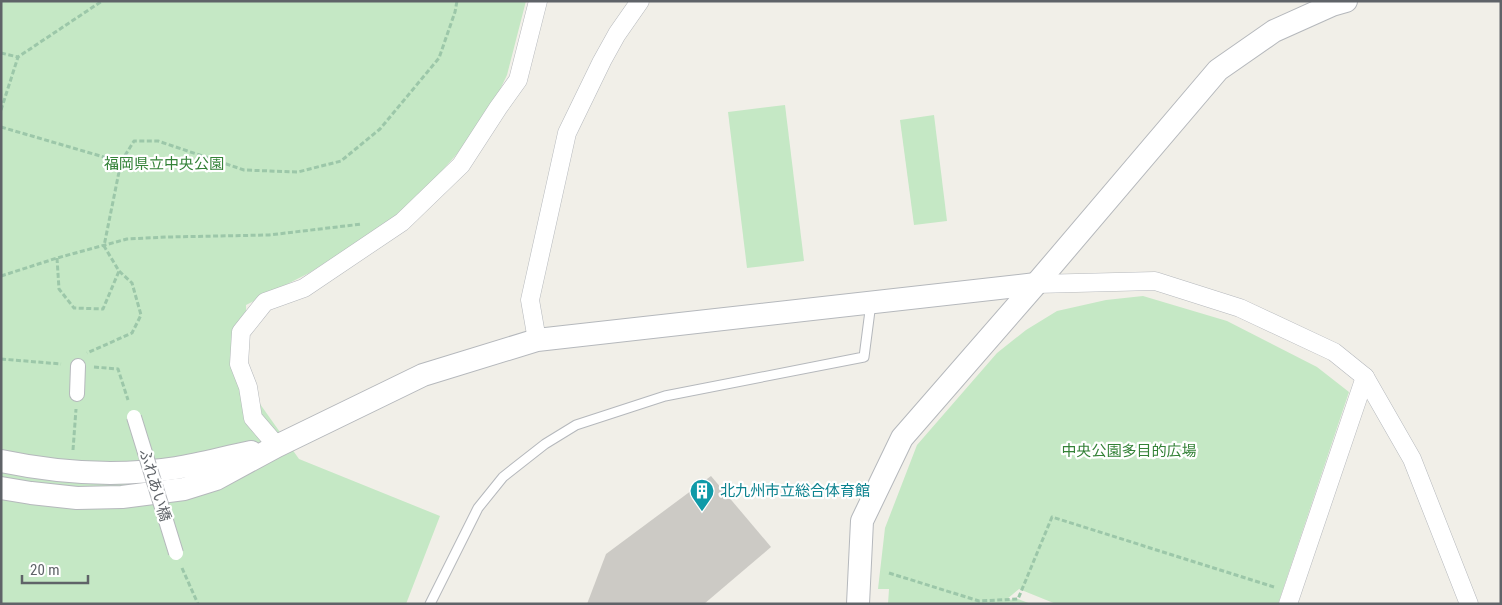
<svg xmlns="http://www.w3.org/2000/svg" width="1502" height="605" viewBox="0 0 1502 605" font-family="'Roboto Condensed','Noto Sans JP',sans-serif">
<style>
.green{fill:#c5e8c5}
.building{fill:#cccac5}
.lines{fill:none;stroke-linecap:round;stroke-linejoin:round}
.service-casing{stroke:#b5b8bc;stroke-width:11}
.pedestrian-casing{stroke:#b5b8bc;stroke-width:16}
.minor-casing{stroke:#b5b8bc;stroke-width:19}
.tertiary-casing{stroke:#b5b8bc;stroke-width:24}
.path{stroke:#9cc7a9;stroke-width:3;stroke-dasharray:5 2.5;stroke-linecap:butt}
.service{stroke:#fff;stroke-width:9}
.pedestrian{stroke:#fff;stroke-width:14}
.minor{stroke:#fff;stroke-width:18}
.tertiary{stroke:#fff;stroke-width:22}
.pedestrian-bridge-casing{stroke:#b5b8bc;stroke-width:16;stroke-linecap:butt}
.pedestrian-bridge{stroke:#fff;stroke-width:14}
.labels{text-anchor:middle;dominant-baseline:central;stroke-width:4.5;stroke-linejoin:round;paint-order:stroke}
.park-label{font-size:15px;fill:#348238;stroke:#fff}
.street-label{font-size:15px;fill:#5f6368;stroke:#fff}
.culture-label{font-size:15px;fill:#0d838f;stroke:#fff;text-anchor:start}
</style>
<rect width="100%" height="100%" fill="#f1efe8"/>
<!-- green -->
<g class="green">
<polygon points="1,1 526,1 507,75 484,123 406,212 309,273 246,305 248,387 299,459 440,516 406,604 1,604"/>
<polygon points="785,105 804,261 747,268 728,112"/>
<polygon points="934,115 947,221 914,225 900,120"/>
<polygon points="1143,296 1227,321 1317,367 1349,392 1278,604 1056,604 1019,589 1006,600 1018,599 1031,604 888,604 889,589 878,589 885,528 917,445 997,353 1026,330 1057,311 1106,300"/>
</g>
<!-- building -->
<polygon class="building" points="711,476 771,547 704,604 587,604 606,554"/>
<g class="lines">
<defs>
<polyline id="service" points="430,604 478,508 503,477 545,444 576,425 665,396 864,357 871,303"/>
<polyline id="pedestrian" points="77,394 78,366"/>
<g id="minor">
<polyline points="1036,284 1155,281 1240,308 1334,352 1365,377 1412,459 1469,604"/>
<polyline points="537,340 530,300 567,133 602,61 617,34 640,1"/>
<polyline points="277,446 253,418 248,387 239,364 241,332 265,302 304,288 402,222 461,165 498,108 518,80 538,1"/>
<polyline points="1288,604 1365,377"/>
</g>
<g id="tertiary">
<path d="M1,461C58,473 118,477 176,468C201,464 226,457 251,452"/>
<polyline points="1,488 31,493 77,498 122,497 184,489 216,479 277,446 423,375 537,340 1036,284"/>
<polyline points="858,604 862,521 902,438 1036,284 1218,70 1274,31 1332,5 1346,1"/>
</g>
</defs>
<!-- service casing -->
<use href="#service" class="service-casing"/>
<!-- pedestrian casing -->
<use href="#pedestrian" class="pedestrian-casing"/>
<!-- minor casing -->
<use href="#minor" class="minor-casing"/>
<!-- tertiary casing -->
<use href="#tertiary" class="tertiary-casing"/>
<!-- path -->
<g class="path">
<polyline points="1,53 18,57"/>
<polyline points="1,110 18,57 102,1"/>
<polyline points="1,127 121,162 104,246 119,271 132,283 141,315 132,333 87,353"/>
<polyline points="121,162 134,141 158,141 244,170 298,172 341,161 380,129 439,58 455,12 457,1"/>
<polyline points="57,258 59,289 74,308 103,309 119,271"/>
<polyline points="1,276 57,258 127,239 168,237 269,235 362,224"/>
<polyline points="1,359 61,364"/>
<polyline points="94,367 118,369 128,400"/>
<polyline points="73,450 76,409"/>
<polyline points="182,568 198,604"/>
<polyline points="889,573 979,601 1018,599 1052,517 1274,587"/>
</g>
<!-- service -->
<use href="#service" class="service"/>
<!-- pedestrian -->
<use href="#pedestrian" class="pedestrian"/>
<!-- minor -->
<use href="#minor" class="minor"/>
<!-- tertiary -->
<use href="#tertiary" class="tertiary"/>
<defs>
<polyline id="pedestrian-bridge" points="134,417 176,553"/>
</defs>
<!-- pedestrian-bridge casing -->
<use href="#pedestrian-bridge" class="pedestrian-bridge-casing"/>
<!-- pedestrian-bridge -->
<use href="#pedestrian-bridge" class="pedestrian-bridge"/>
</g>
<!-- icons -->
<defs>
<symbol id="building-pin" viewBox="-11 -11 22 30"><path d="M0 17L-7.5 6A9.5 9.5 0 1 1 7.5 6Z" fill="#0f9aa8" stroke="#fff"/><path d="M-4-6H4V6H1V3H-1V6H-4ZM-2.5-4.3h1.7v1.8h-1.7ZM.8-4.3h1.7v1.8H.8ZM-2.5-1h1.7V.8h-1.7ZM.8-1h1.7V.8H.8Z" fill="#fff"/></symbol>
</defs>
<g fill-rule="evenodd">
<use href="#building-pin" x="688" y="477" width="28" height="38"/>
</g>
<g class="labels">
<!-- park labels -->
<g class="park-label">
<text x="164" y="164">福岡県立中央公園</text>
<text x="1129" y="451">中央公園多目的広場</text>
</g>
<!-- street labels -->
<g class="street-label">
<text transform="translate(155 485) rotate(73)">ふれあい橋</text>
</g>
<!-- culture labels -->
<g class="culture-label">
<text x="720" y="491">北九州市立総合体育館</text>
</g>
</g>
<!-- border -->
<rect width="1502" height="605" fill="none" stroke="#5f6368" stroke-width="5"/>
<!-- scale -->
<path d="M22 575v8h66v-8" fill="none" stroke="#5f6368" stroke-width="2.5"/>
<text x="30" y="575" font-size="15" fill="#5f6368" stroke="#ffffff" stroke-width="4" paint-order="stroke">20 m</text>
</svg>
